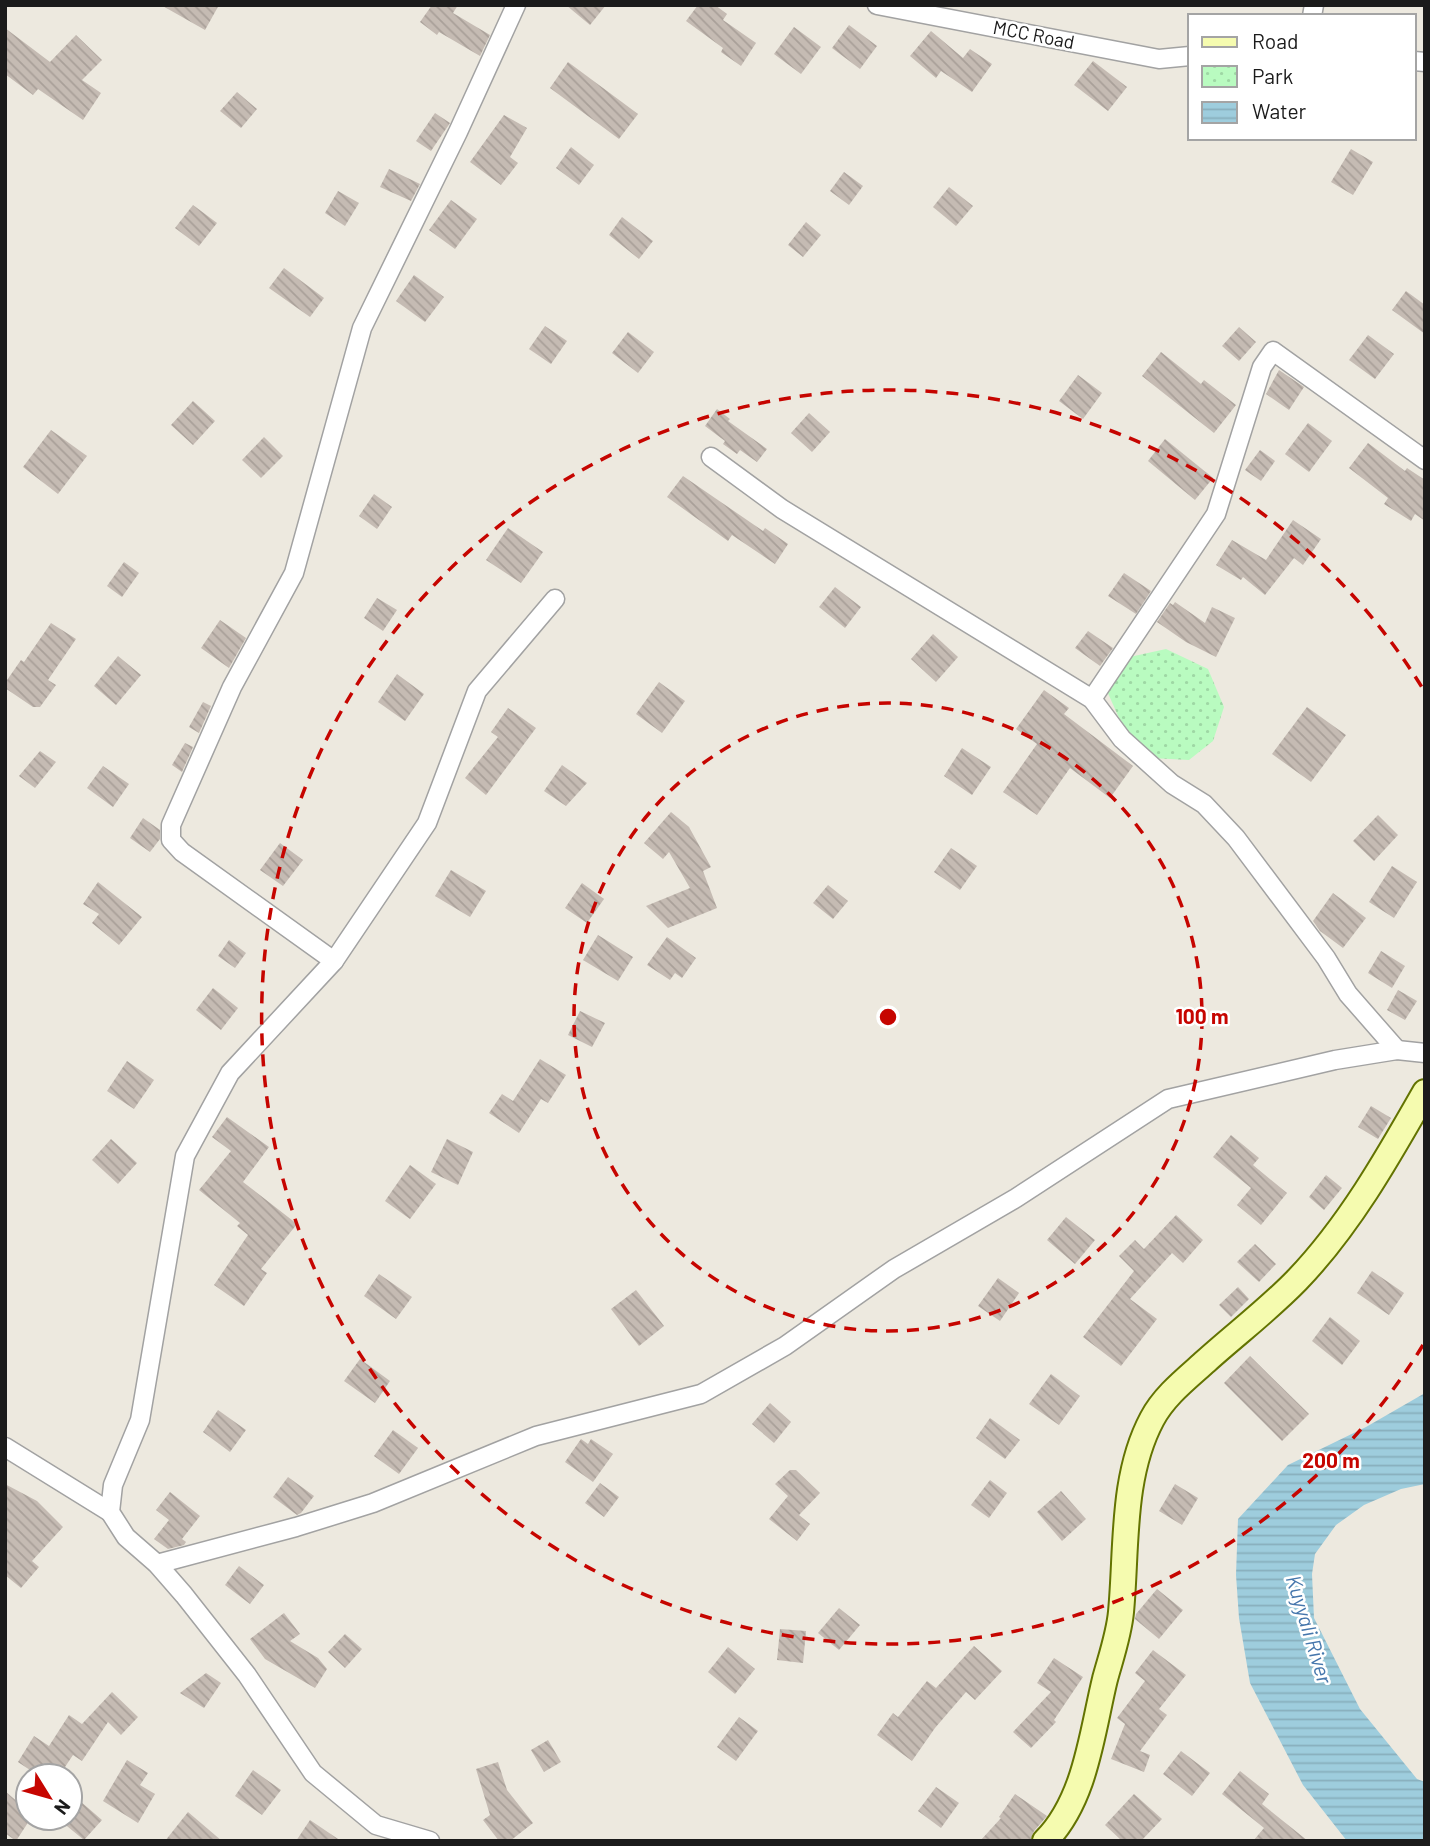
<svg xmlns="http://www.w3.org/2000/svg" width="1430" height="1846" viewBox="0 0 1430 1846" font-family="Barlow,sans-serif">
<style>
.park{fill:url(#park-dots)}
.water{fill:url(#water-rules)}
.building{fill:url(#building-back-hatch)}
.lines{fill:none;stroke-linecap:round;stroke-linejoin:round}
.street-casing{stroke:#a2a2a2;stroke-width:21}
.secondary-casing{stroke:#637301;stroke-width:28}
.street{stroke:#fff;stroke-width:18}
.secondary{stroke:#f5fbaf;stroke-width:24}
.ring{fill:none;stroke:#c60500;stroke-width:3.5;stroke-dasharray:12 9}
.labels{text-anchor:middle;dominant-baseline:central;stroke-width:5;stroke-linejoin:round;paint-order:stroke}
.street-label{font-size:19px;fill:#1b1b1b;stroke:#fff}
.water-label{font-size:21px;font-style:italic;fill:#4576ac;stroke:#fff}
.centre{fill:#c60500;stroke:#fff;stroke-width:3.5}
.ring-label{font-size:21px;text-anchor:middle;font-weight:bold;fill:#c60500;stroke:#fff;stroke-width:5;stroke-linejoin:round;paint-order:stroke}
</style>
<defs>
<pattern id="park-dots" width="8" height="8" patternUnits="userSpaceOnUse" patternTransform="scale(1.75)"><rect width="8" height="8" fill="#b9fbc0"/><path d="M2 2h.1M6 6h.1" fill="none" stroke="#9ed7a4" stroke-width="1.8" stroke-linecap="round"/></pattern>
<pattern id="water-rules" width="6" height="5" patternUnits="userSpaceOnUse" patternTransform="scale(1.75)"><rect width="6" height="5" fill="#9ecddd"/><path d="M0 2.5h6" fill="none" stroke="#88afbd"/></pattern>
<pattern id="building-back-hatch" width="6" height="6" patternUnits="userSpaceOnUse" patternTransform="scale(1.75)"><rect width="6" height="6" fill="#c5bbb3"/><path d="M-1 5l2 2M0 0l6 6M5-1l2 2" fill="none" stroke="#a9a099"/></pattern>
</defs>
<rect width="100%" height="100%" fill="#ede9df"/>
<!-- park -->
<polygon class="park" points="1166,649 1208,669 1224,707 1213,741 1189,760 1151,758 1123,727 1107,691 1125,658"/>
<!-- water -->
<polygon class="water" points="1425,1393 1425,1484 1401,1489 1364,1505 1336,1525 1315,1554 1312,1574 1314,1618 1360,1709 1417,1779 1425,1782 1425,1841 1347,1841 1303,1785 1250,1683 1239,1618 1236,1575 1238,1519 1288,1465 1366,1427"/>
<!-- building -->
<g class="building">
<polygon points="161,5 219,5 205,30"/>
<polygon points="432,5 458,5 453,13 490,35 480,56 439,32 437,35 420,22"/>
<polygon points="566,5 606,5 590,25"/>
<polygon points="698,5 715,5 727,14 723,20 756,43 741,66 721,52 723,48 686,21"/>
<polygon points="849,25 877,46 860,69 832,48"/>
<polygon points="794,27 821,47 801,74 774,54"/>
<polygon points="5,28 50,62 76,35 102,60 82,80 101,93 83,120 38,89 33,95 5,74"/>
<polygon points="931,31 963,58 970,49 992,64 972,92 941,71 936,78 910,56"/>
<polygon points="1093,61 1127,87 1108,111 1074,85"/>
<polygon points="568,62 638,114 619,139 550,88"/>
<polygon points="237,92 257,109 241,128 220,111"/>
<polygon points="435,113 450,123 431,151 416,141"/>
<polygon points="504,115 527,128 510,157 518,163 501,185 470,162"/>
<polygon points="571,147 594,165 579,185 556,168"/>
<polygon points="1351,149 1373,162 1353,195 1331,182"/>
<polygon points="389,169 420,184 411,201 380,187"/>
<polygon points="844,172 863,186 849,205 830,191"/>
<polygon points="949,187 973,206 956,226 933,207"/>
<polygon points="338,191 359,203 345,226 325,213"/>
<polygon points="451,200 477,219 455,249 429,230"/>
<polygon points="193,205 217,223 199,246 175,228"/>
<polygon points="622,217 653,241 639,259 609,235"/>
<polygon points="806,222 821,235 803,257 788,245"/>
<polygon points="284,268 324,298 310,317 269,288"/>
<polygon points="414,275 444,297 425,322 396,301"/>
<polygon points="1406,291 1425,305 1425,334 1392,310"/>
<polygon points="545,326 567,341 551,364 529,349"/>
<polygon points="1239,327 1256,342 1239,361 1222,346"/>
<polygon points="628,332 654,352 638,373 612,353"/>
<polygon points="1368,335 1394,354 1375,379 1349,360"/>
<polygon points="1161,352 1201,384 1204,380 1236,405 1214,433 1142,376"/>
<polygon points="1279,370 1304,387 1289,410 1266,394"/>
<polygon points="1078,375 1102,393 1083,419 1059,401"/>
<polygon points="193,401 215,421 193,445 171,425"/>
<polygon points="717,409 730,419 728,421 767,449 757,462 740,450 737,454 723,444 725,441 705,426"/>
<polygon points="809,413 830,432 812,452 791,433"/>
<polygon points="1308,423 1332,441 1309,472 1285,454"/>
<polygon points="51,430 87,456 58,494 23,467"/>
<polygon points="264,437 283,456 261,478 242,460"/>
<polygon points="1165,439 1213,478 1195,500 1148,461"/>
<polygon points="1368,443 1405,471 1407,468 1425,480 1425,521 1415,514 1411,521 1384,504 1388,498 1349,468"/>
<polygon points="1260,450 1275,461 1261,481 1245,470"/>
<polygon points="683,476 763,531 765,528 788,544 775,564 732,535 728,541 667,497"/>
<polygon points="374,494 392,507 377,529 359,516"/>
<polygon points="1293,520 1321,539 1303,565 1294,558 1265,595 1243,577 1241,580 1216,565 1232,540 1266,560"/>
<polygon points="508,528 543,552 521,583 486,560"/>
<polygon points="124,562 139,573 122,597 107,586"/>
<polygon points="1124,573 1151,591 1136,614 1108,596"/>
<polygon points="835,587 861,607 845,628 819,607"/>
<polygon points="377,598 397,610 383,631 364,618"/>
<polygon points="1175,602 1205,623 1212,607 1235,618 1216,657 1186,642 1157,622 1170,603 1173,605"/>
<polygon points="220,620 246,638 229,668 201,648"/>
<polygon points="51,623 76,639 48,680 56,685 40,707 33,707 5,688 5,683 21,660 24,662"/>
<polygon points="1088,631 1113,648 1100,666 1075,648"/>
<polygon points="933,634 958,657 936,682 911,659"/>
<polygon points="118,656 141,675 116,705 94,686"/>
<polygon points="397,674 424,694 405,721 378,702"/>
<polygon points="659,682 685,701 662,733 636,714"/>
<polygon points="1044,690 1069,708 1064,714 1133,766 1110,798 1070,768 1037,815 1003,792 1037,744 1016,729"/>
<polygon points="203,702 211,706 199,733 189,727"/>
<polygon points="1307,707 1346,735 1311,782 1272,754"/>
<polygon points="508,708 536,728 486,795 465,778 498,737 491,732"/>
<polygon points="185,743 193,747 182,772 172,765"/>
<polygon points="962,748 991,767 972,795 944,776"/>
<polygon points="40,751 56,762 35,788 19,776"/>
<polygon points="562,765 587,783 566,806 544,791"/>
<polygon points="103,766 129,784 113,807 87,788"/>
<polygon points="671,812 689,827 711,867 703,871 717,908 668,928 646,906 690,888 669,852 663,859 644,843"/>
<polygon points="1378,815 1398,835 1374,861 1353,841"/>
<polygon points="143,818 160,830 160,839 150,852 130,838"/>
<polygon points="280,843 303,860 283,886 260,870"/>
<polygon points="951,848 977,866 960,890 934,872"/>
<polygon points="1392,866 1417,882 1394,918 1369,902"/>
<polygon points="451,870 486,891 470,917 435,896"/>
<polygon points="98,882 142,917 119,945 92,923 99,914 83,904"/>
<polygon points="582,883 604,899 587,923 565,908"/>
<polygon points="828,885 848,901 833,919 813,903"/>
<polygon points="1333,893 1366,918 1343,948 1320,931 1313,921"/>
<polygon points="598,935 633,957 618,981 583,960"/>
<polygon points="667,937 696,958 682,978 675,973 670,980 647,965"/>
<polygon points="229,940 246,953 235,968 218,956"/>
<polygon points="1381,951 1405,966 1392,988 1368,973"/>
<polygon points="213,988 238,1008 221,1030 196,1010"/>
<polygon points="1398,990 1417,1001 1405,1020 1387,1010"/>
<polygon points="580,1011 605,1023 592,1047 568,1035"/>
<polygon points="540,1059 566,1075 548,1103 541,1099 519,1133 489,1113 502,1094 513,1101"/>
<polygon points="127,1061 154,1080 134,1109 107,1091"/>
<polygon points="1371,1106 1391,1118 1378,1139 1358,1127"/>
<polygon points="227,1117 269,1147 243,1182 297,1224 261,1269 267,1273 244,1306 214,1285 248,1235 237,1226 240,1223 199,1190 231,1151 212,1137"/>
<polygon points="1231,1135 1259,1158 1253,1165 1287,1193 1261,1225 1237,1205 1251,1188 1213,1157"/>
<polygon points="111,1139 137,1163 118,1184 92,1160"/>
<polygon points="447,1139 473,1152 458,1185 431,1172"/>
<polygon points="410,1165 436,1184 410,1219 385,1201"/>
<polygon points="1326,1175 1342,1188 1324,1210 1309,1197"/>
<polygon points="1176,1215 1203,1240 1183,1263 1172,1253 1130,1299 1157,1319 1121,1366 1083,1337 1134,1271 1119,1256 1135,1240 1144,1249"/>
<polygon points="1066,1217 1095,1240 1075,1264 1047,1240"/>
<polygon points="1255,1244 1276,1264 1259,1282 1237,1262"/>
<polygon points="1372,1271 1404,1293 1389,1315 1357,1293"/>
<polygon points="379,1274 412,1297 396,1319 364,1296"/>
<polygon points="998,1278 1019,1293 1000,1321 978,1306"/>
<polygon points="1238,1287 1249,1299 1231,1317 1219,1305"/>
<polygon points="636,1290 664,1326 639,1346 611,1309"/>
<polygon points="1330,1317 1360,1341 1342,1365 1312,1341"/>
<polygon points="1250,1356 1309,1414 1282,1441 1224,1383"/>
<polygon points="360,1359 390,1381 375,1403 344,1381"/>
<polygon points="1051,1374 1080,1396 1059,1425 1029,1404"/>
<polygon points="770,1403 791,1422 774,1443 752,1424"/>
<polygon points="218,1410 246,1430 230,1452 203,1432"/>
<polygon points="990,1418 1020,1440 1005,1459 976,1438"/>
<polygon points="393,1430 418,1448 399,1474 374,1456"/>
<polygon points="581,1439 588,1444 591,1439 613,1454 593,1482 565,1462"/>
<polygon points="790,1470 796,1470 820,1493 799,1515 810,1524 797,1541 769,1519 788,1496 775,1484"/>
<polygon points="288,1477 314,1496 301,1513 297,1515 273,1497"/>
<polygon points="990,1480 1007,1493 989,1518 971,1505"/>
<polygon points="600,1483 619,1497 604,1517 585,1503"/>
<polygon points="5,1484 37,1501 63,1527 32,1561 39,1567 21,1588 5,1575"/>
<polygon points="1175,1484 1198,1498 1182,1525 1159,1511"/>
<polygon points="1061,1491 1086,1519 1062,1541 1037,1512"/>
<polygon points="170,1492 200,1516 182,1539 186,1542 184,1545 168,1549 154,1539 169,1520 156,1510"/>
<polygon points="239,1566 264,1585 250,1604 225,1585"/>
<polygon points="1157,1589 1183,1610 1159,1639 1135,1619 1136,1614"/>
<polygon points="839,1608 860,1625 839,1650 818,1633"/>
<polygon points="284,1613 300,1634 290,1641 318,1658 327,1669 315,1688 265,1659 250,1639"/>
<polygon points="780,1629 806,1631 803,1663 777,1660"/>
<polygon points="345,1634 362,1649 345,1668 328,1652"/>
<polygon points="974,1646 1002,1671 975,1700 966,1692 935,1728 912,1761 877,1735 893,1713 898,1717 927,1681 936,1688"/>
<polygon points="728,1647 755,1669 735,1694 708,1672"/>
<polygon points="1153,1650 1186,1675 1159,1709 1167,1715 1140,1751 1150,1755 1144,1772 1111,1759 1125,1724 1117,1718 1145,1681 1135,1673"/>
<polygon points="1054,1658 1083,1677 1054,1720 1056,1722 1031,1748 1013,1732 1051,1692 1037,1683"/>
<polygon points="206,1673 221,1683 204,1708 180,1693"/>
<polygon points="112,1692 138,1717 121,1735 108,1722 82,1761 73,1755 59,1776 39,1776 18,1762 34,1736 49,1746 69,1715 82,1724"/>
<polygon points="739,1717 758,1731 736,1761 717,1747"/>
<polygon points="548,1740 561,1762 544,1772 531,1750"/>
<polygon points="1181,1751 1210,1773 1192,1796 1163,1774"/>
<polygon points="127,1760 148,1773 140,1785 155,1794 138,1823 103,1801"/>
<polygon points="498,1762 507,1790 533,1823 510,1841 499,1841 483,1820 490,1815 476,1769"/>
<polygon points="253,1770 281,1790 262,1815 235,1796"/>
<polygon points="1240,1771 1269,1794 1262,1804 1308,1841 1253,1841 1264,1828 1222,1794"/>
<polygon points="936,1787 959,1803 941,1828 918,1811"/>
<polygon points="5,1791 28,1811 28,1818 31,1818 16,1841 5,1833"/>
<polygon points="1015,1794 1047,1816 1034,1831 1030,1841 980,1841 1001,1818 999,1817"/>
<polygon points="1134,1794 1162,1819 1141,1841 1122,1841 1105,1825"/>
<polygon points="80,1801 102,1820 84,1840 62,1822 65,1818 70,1818 70,1812"/>
<polygon points="188,1812 222,1841 165,1841"/>
<polygon points="310,1820 341,1841 296,1841"/>
</g>
<g class="lines">
<defs>
<g id="street">
<polyline points="877,5 1159,59 1190,56"/>
<polyline points="1312,16 1314,5"/>
<polyline points="1414,61 1425,62"/>
<polyline points="711,457 782,509 1092,699 1122,739 1172,784 1204,804 1236,838 1326,958 1348,994 1397,1050"/>
<polyline points="1092,699 1216,514 1262,367 1273,351 1425,460"/>
<polyline points="334,961 182,852 171,840 171,825 232,687 294,573 362,328 458,132 516,5"/>
<polyline points="5,1447 110,1512"/>
<polyline points="157,1564 296,1527 373,1503 536,1436 701,1394 785,1346 894,1269 1016,1198 1168,1099 1335,1060 1397,1050 1425,1053"/>
<polyline points="430,1841 376,1825 313,1773 247,1675 184,1595 157,1564 126,1537 110,1512 113,1485 140,1420 185,1156 230,1073 334,961 427,823 477,691 555,599"/>
</g>
<path id="secondary" d="M1045,1841C1086,1800 1092,1732 1105,1679C1111,1657 1119,1634 1121,1612C1127,1549 1121,1477 1152,1419C1164,1396 1186,1379 1206,1361C1236,1334 1269,1309 1297,1280C1349,1226 1388,1157 1425,1092"/>
</defs>
<!-- street casing -->
<use href="#street" class="street-casing"/>
<!-- secondary casing -->
<use href="#secondary" class="secondary-casing"/>
<!-- street -->
<use href="#street" class="street"/>
<!-- secondary -->
<use href="#secondary" class="secondary"/>
</g>
<!-- distance rings -->
<g class="ring">
<circle cx="888" cy="1017" r="314"/>
<path d="M1423 1345A627 627 0 1 1 1423 689"/>
</g>
<g class="labels">
<!-- street labels -->
<g class="street-label">
<text transform="translate(1034 34) rotate(11)">MCC Road</text>
</g>
<!-- water labels -->
<g class="water-label">
<text transform="translate(1310 1629) rotate(73)">Kuyyali River</text>
</g>
</g>
<circle cx="888" cy="1017" r="10" class="centre"/>
<g class="ring-label">
<text x="1202" y="1024">100 m</text>
<text x="1331" y="1468">200 m</text>
</g>
<!-- border -->
<rect width="1430" height="1846" fill="none" stroke="#1b1b1b" stroke-width="14"/>
<!-- legend -->
<rect x="1188" y="14" width="228" height="126" fill="#ffffff" stroke="#a4a4a4" stroke-width="2"/>
<rect x="1202" y="37" width="35" height="10" fill="#f5fbaf" stroke="#a4a4a4" stroke-width="2"/>
<text x="1252" y="49" font-size="21" fill="#1b1b1b">Road</text>
<rect x="1202" y="66" width="35" height="21" fill="url(#park-dots)" stroke="#a4a4a4" stroke-width="2"/>
<text x="1252" y="84" font-size="21" fill="#1b1b1b">Park</text>
<rect x="1202" y="102" width="35" height="21" fill="url(#water-rules)" stroke="#a4a4a4" stroke-width="2"/>
<text x="1252" y="119" font-size="21" fill="#1b1b1b">Water</text>
<!-- north arrow -->
<g transform="translate(49 1797) rotate(127)"><circle r="33" fill="#ffffff" stroke="#a4a4a4" stroke-width="2"/>
<path d="M0-5L12 26L0 18L-12 26Z" fill="#c60500"/>
<text y="-10" font-size="19" font-weight="bold" text-anchor="middle" fill="#1b1b1b">N</text>
</g>
</svg>
